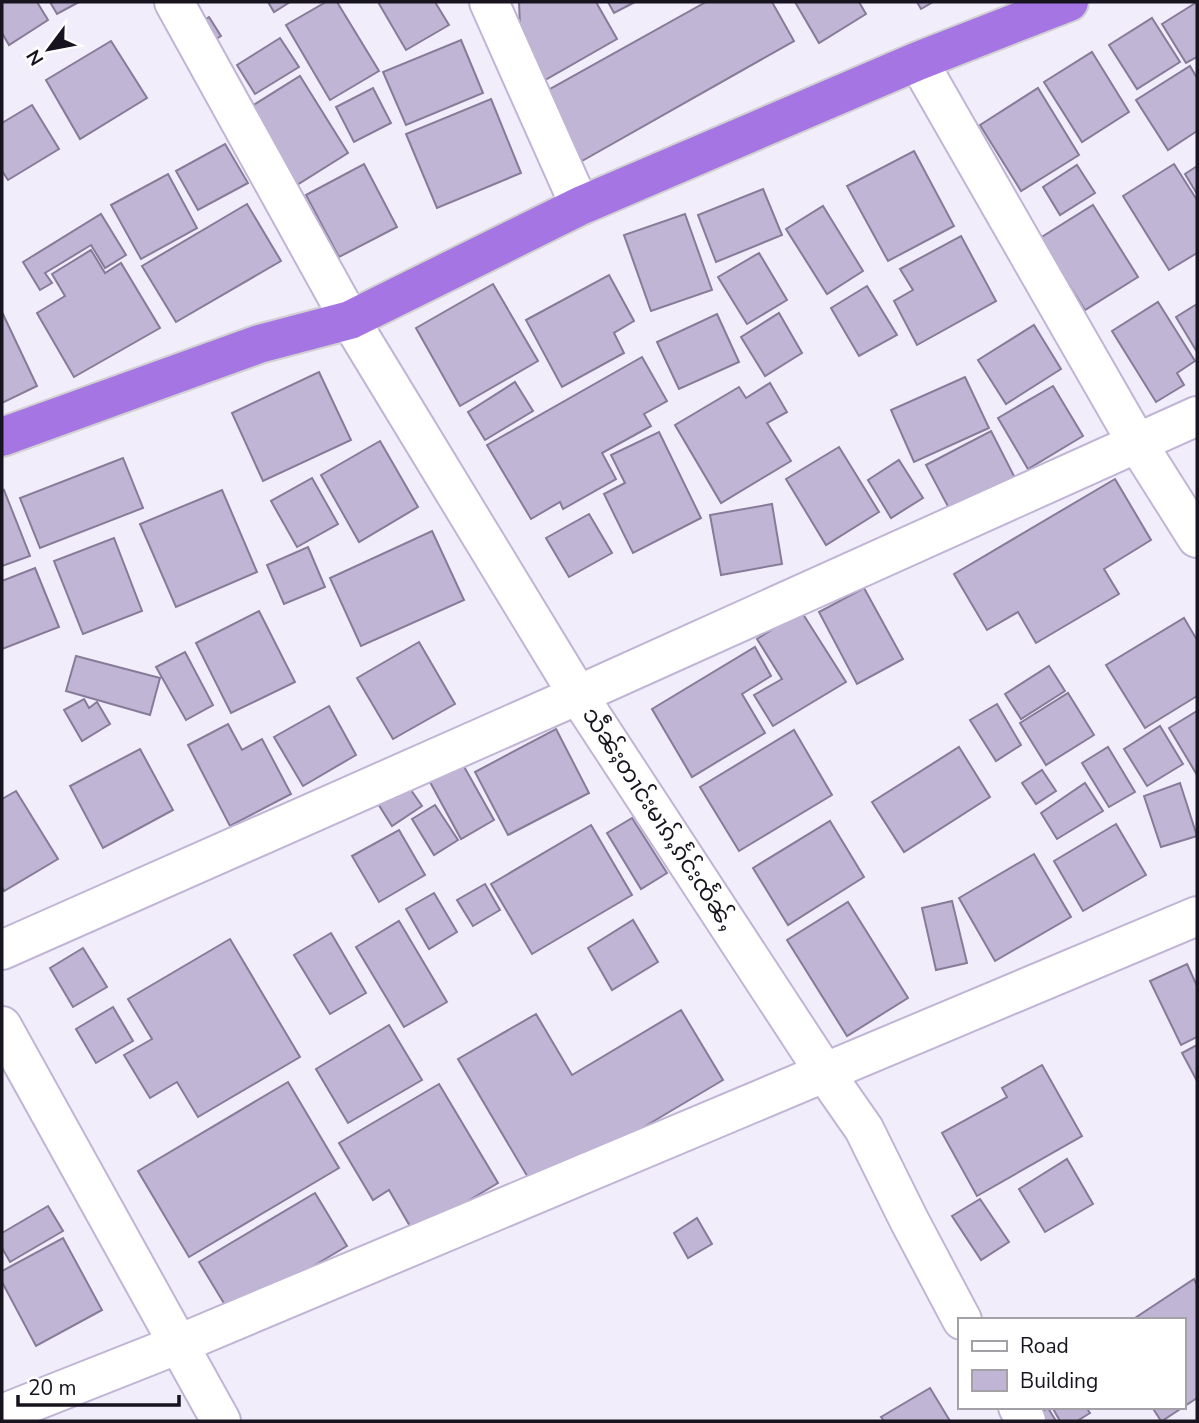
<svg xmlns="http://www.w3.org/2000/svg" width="1199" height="1423" viewBox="0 0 1199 1423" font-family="'Nunito Sans','Noto Sans Myanmar',sans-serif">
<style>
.building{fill:#c0b5d4;stroke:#867b98;stroke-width:2}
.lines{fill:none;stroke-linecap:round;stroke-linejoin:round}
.minor-casing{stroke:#c0b5d4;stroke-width:42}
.highway-casing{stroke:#d1d0d2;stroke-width:42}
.minor{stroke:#fff;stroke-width:38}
.highway{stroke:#a576e3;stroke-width:38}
.labels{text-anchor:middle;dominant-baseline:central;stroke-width:5;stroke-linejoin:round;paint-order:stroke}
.street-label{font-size:23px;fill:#18141f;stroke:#fff}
</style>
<rect width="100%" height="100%" fill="#f2edfb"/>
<!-- building -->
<g class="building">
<polygon points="2,2 37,2 48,20 9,45 2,33"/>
<polygon points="50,2 79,2 57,14"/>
<polygon points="268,2 290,2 274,12"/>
<polygon points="326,2 337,2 379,71 330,100 286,25"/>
<polygon points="378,2 435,2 449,25 406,50"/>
<polygon points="519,2 596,2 617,39 538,84 521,50"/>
<polygon points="608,2 635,2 614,13"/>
<polygon points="706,2 772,2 794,41 582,161 543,93"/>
<polygon points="795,2 859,2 866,14 819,43"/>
<polygon points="917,2 933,2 921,9"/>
<polygon points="1197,2 1197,57 1186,63 1162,24"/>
<polygon points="209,17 221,36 203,47 191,28"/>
<polygon points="1152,18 1180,62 1137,89 1109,45"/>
<polygon points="280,38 299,67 255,94 237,65"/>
<polygon points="461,40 483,93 406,125 383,72"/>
<polygon points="111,41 147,98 80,139 46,80"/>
<polygon points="1092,52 1129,112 1082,142 1044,82"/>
<polygon points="1190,66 1197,78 1197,131 1168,150 1136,100"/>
<polygon points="300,76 348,153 292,188 244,111"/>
<polygon points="373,88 391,123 354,142 336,107"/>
<polygon points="1038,88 1079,155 1021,191 980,125"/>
<polygon points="491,99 521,173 437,208 406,134"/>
<polygon points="32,105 59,149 8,180 2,171 2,123"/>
<polygon points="225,144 248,183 198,210 176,171"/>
<polygon points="914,151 954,226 888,261 847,186"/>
<polygon points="364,164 397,227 339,257 306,195"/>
<polygon points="1174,164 1197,200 1197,253 1169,270 1123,196"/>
<polygon points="1077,165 1095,193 1060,215 1043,187"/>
<polygon points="1197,166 1197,194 1185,174"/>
<polygon points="168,174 197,228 141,259 111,205"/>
<polygon points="763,189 782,235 716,262 698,215"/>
<polygon points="247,204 281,261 176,322 142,266"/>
<polygon points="1093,205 1138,277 1085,310 1040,238"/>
<polygon points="823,206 863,271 827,294 786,229"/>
<polygon points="101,214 126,255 105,268 91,245 45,273 52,283 40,290 23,262"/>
<polygon points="685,214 712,290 651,311 624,235"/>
<polygon points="961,236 996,301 917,345 894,301 913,290 900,269"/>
<polygon points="91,250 105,273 121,263 160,328 74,377 37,313 65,296 52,274"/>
<polygon points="759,253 787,300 747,324 718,277"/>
<polygon points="609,275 634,321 614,333 624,353 562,387 526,320"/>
<polygon points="493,284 538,361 460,406 416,328"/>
<polygon points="867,286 897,335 859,356 831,308"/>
<polygon points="1158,302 1195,361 1177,373 1184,385 1156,402 1112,331"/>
<polygon points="1197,304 1197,352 1176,317"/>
<polygon points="2,312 37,386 2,403"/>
<polygon points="779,313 802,353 765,376 741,337"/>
<polygon points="717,314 739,362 679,389 657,342"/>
<polygon points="1034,325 1061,369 1006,404 978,360"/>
<polygon points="642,357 667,401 644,414 651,426 602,453 616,479 563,509 560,502 531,519 487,445"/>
<polygon points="319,372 351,440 263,481 232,413"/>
<polygon points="965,377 989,428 914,462 891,410"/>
<polygon points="515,382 533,411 485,440 468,412"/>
<polygon points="770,383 787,412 767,423 791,461 721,503 675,425 739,387 746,398"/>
<polygon points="1053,386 1083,436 1028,469 998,418"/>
<polygon points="991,431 1015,478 951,512 926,465"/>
<polygon points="659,432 701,518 633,553 604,494 625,483 611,455"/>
<polygon points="380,441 418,507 359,542 321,475"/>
<polygon points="839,447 879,512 826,545 786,479"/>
<polygon points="123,458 143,508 40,548 20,498"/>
<polygon points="899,460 923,498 891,518 868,480"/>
<polygon points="312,478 338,524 297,547 271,501"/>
<polygon points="1115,479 1151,540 1104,569 1119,594 1036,643 1018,612 987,630 954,574"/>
<polygon points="4,490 30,556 2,566 2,491"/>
<polygon points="222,490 257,572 176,607 140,524"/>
<polygon points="772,504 782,564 721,575 710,515"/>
<polygon points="589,514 612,553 569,577 546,538"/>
<polygon points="432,531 464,600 361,646 330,578"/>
<polygon points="114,538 142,611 83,634 54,561"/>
<polygon points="308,547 325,587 284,604 267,565"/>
<polygon points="35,568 59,627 2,649 2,581"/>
<polygon points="864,588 903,659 857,684 819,612"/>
<polygon points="259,611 295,682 231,713 196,643"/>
<polygon points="801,611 846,682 773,726 754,695 782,679 757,639"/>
<polygon points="1184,618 1197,640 1197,696 1145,728 1106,665"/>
<polygon points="419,642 455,704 393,739 357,678"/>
<polygon points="755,647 771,676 742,694 765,733 692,777 652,709"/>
<polygon points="185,652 213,705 186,720 156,667"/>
<polygon points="76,656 160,678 150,715 66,691"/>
<polygon points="1049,666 1065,691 1021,719 1005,694"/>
<polygon points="1068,693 1094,735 1046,765 1020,723"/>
<polygon points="84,699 89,708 97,702 110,724 82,741 64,710"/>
<polygon points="997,704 1021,745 996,761 970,720"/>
<polygon points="329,706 356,755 303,786 274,737"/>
<polygon points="1197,711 1197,775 1169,728"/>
<polygon points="228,724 242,750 262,739 291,794 230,826 188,745"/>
<polygon points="1160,726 1183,764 1147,786 1124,749"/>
<polygon points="556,729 589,793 508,835 475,772"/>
<polygon points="794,730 832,795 739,851 700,787"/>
<polygon points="959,747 990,797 904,852 872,802"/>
<polygon points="1108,747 1135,792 1109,807 1082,763"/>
<polygon points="140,749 173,810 103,848 70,786"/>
<polygon points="462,763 494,820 461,839 430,782"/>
<polygon points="1042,770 1056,791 1036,804 1022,783"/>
<polygon points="404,780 422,806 392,826 375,799"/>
<polygon points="1085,783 1103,811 1057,839 1041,813"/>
<polygon points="1180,783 1197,836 1161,847 1144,796"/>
<polygon points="16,791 58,859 4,891 2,887 2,799"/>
<polygon points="435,805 458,840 434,855 412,819"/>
<polygon points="632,818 667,873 641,889 607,833"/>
<polygon points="830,821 864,877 788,925 753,868"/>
<polygon points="1116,824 1146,875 1083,911 1054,861"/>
<polygon points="591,825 632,895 532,954 491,884"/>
<polygon points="399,830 425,875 379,902 352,856"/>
<polygon points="1034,854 1071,917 995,961 959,898"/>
<polygon points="485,884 500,910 473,926 457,900"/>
<polygon points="434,893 457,932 429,949 406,909"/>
<polygon points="952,901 967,963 936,970 922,908"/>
<polygon points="848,902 908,998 847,1036 787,940"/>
<polygon points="633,920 658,962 612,990 588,948"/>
<polygon points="399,921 447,1002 404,1027 356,947"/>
<polygon points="331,933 366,993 330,1014 294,955"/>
<polygon points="230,939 300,1057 198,1117 177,1082 150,1098 124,1055 152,1039 128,999"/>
<polygon points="83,948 107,987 73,1007 50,968"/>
<polygon points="1187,964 1197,986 1197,1037 1181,1045 1150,981"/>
<polygon points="113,1007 133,1041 96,1063 76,1029"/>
<polygon points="681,1010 723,1080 536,1191 458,1059 536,1014 572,1075"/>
<polygon points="389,1025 422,1080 348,1123 316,1069"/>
<polygon points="1197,1045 1197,1081 1182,1053"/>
<polygon points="1042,1065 1082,1136 977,1196 942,1133 1007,1097 1002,1088"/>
<polygon points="288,1082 339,1168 189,1257 138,1171"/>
<polygon points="439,1084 498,1183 414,1233 389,1190 373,1200 339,1143"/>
<polygon points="1067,1159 1093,1204 1045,1232 1019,1189"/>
<polygon points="315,1193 347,1246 231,1315 199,1262"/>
<polygon points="980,1199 1009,1242 981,1260 952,1216"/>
<polygon points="48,1206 63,1231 10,1262 2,1248 2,1233"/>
<polygon points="697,1218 712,1244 688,1258 674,1233"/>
<polygon points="63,1238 102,1310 36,1346 2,1282 2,1271"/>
<polygon points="1194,1279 1197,1285 1197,1398 1162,1421 1161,1421 1152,1407 1183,1407 1183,1320 1132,1320"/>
<polygon points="930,1388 950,1421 884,1421 881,1417"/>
<polygon points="1052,1407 1086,1407 1090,1413 1077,1421 1060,1421"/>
<polygon points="1048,1408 1056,1421 1034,1421 1032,1418"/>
</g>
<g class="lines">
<defs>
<g id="minor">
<polyline points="174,2 350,320 578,695 825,1073 864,1129 909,1220 962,1320"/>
<polyline points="489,2 580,206"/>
<polyline points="918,61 1137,443 1197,538"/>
<polyline points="2,950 578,695 1197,416"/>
<polyline points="2,1026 221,1421"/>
<polyline points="1018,1407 1026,1421"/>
<polyline points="2,1414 179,1344 1197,916"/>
</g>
<polyline id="highway" points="2,437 259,344 350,320 580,206 918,61 1069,2"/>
</defs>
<!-- minor casing -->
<use href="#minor" class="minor-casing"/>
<!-- highway casing -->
<use href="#highway" class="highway-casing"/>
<!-- minor -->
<use href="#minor" class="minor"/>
<!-- highway -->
<use href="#highway" class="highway"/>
</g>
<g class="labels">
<!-- street labels -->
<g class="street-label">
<text transform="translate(659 819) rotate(57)">သဵၼ်ႈတၢင်းမၢၵ်ႇၵႅင်းၸႅၼ်ႇ</text>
</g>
</g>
<!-- border -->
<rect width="1199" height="1423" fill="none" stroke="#18141f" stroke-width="7"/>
<!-- legend -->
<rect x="958" y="1318" width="228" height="91" fill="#ffffff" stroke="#a3a1a5" stroke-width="2"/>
<rect x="972" y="1341" width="35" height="10" fill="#ffffff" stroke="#a3a1a5" stroke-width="2"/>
<text x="1020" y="1353" font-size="21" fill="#18141f">Road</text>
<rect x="972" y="1370" width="35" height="21" fill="#c0b5d4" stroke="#a3a1a5" stroke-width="2"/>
<text x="1020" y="1388" font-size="21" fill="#18141f">Building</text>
<!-- north arrow -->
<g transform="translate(49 49) rotate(238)" stroke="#ffffff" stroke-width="5" paint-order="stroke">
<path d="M0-5L12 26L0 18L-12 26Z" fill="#18141f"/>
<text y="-10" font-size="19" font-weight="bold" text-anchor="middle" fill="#18141f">N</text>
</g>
<!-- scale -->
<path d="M18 1395v10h161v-10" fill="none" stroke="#18141f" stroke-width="3.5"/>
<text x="28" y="1395" font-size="21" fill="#18141f" stroke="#ffffff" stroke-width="5" paint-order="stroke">20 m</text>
</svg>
